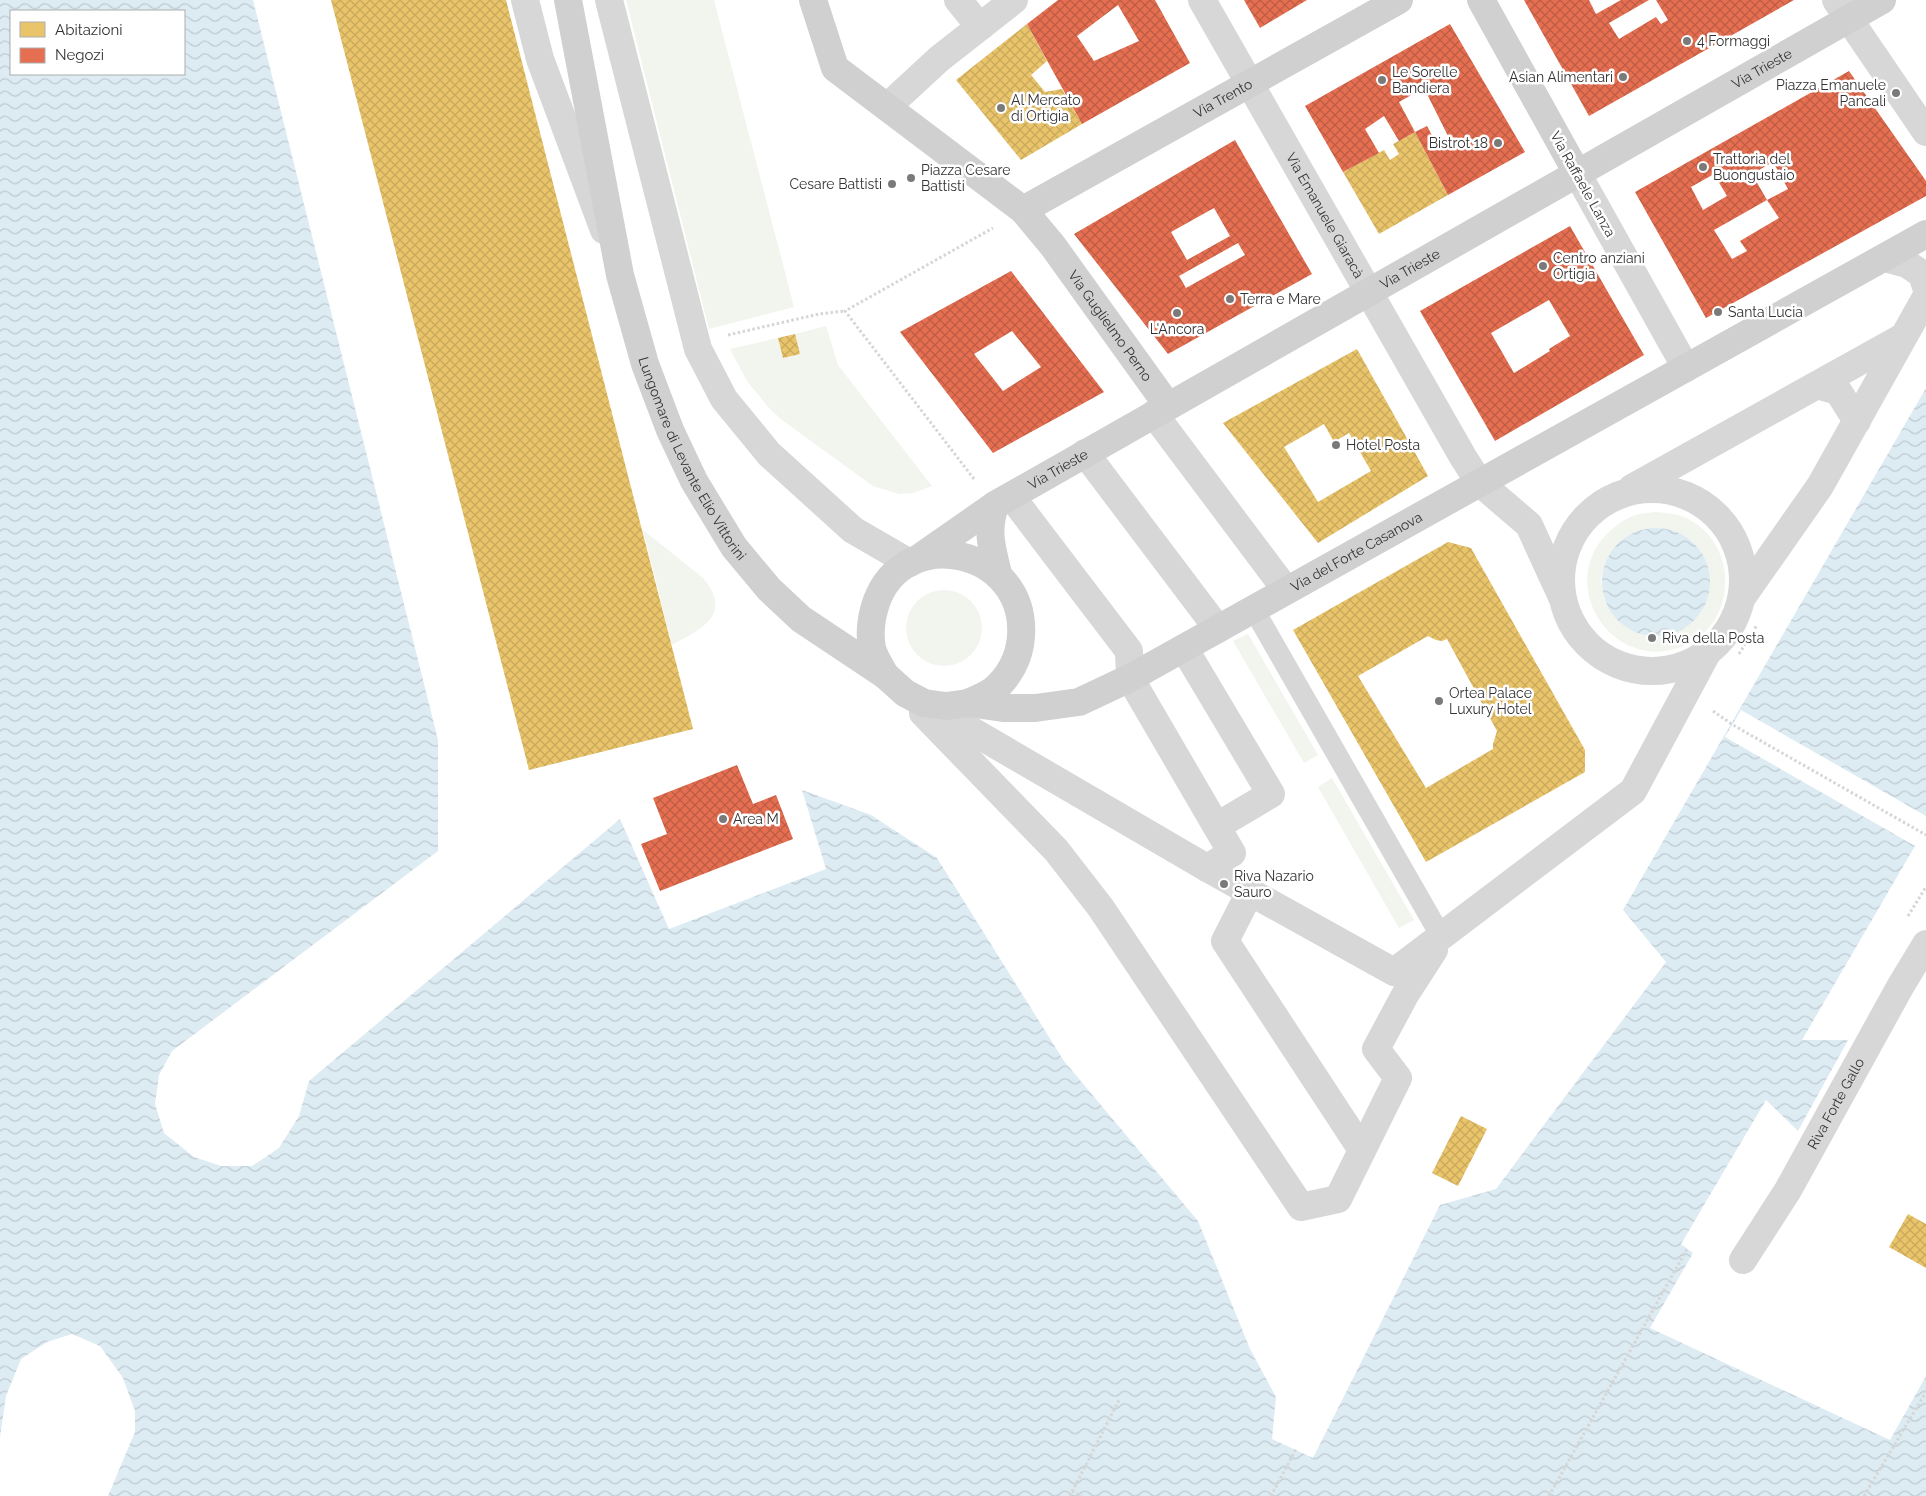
<svg xmlns="http://www.w3.org/2000/svg" width="1926" height="1496" viewBox="0 0 1926 1496" font-family="Raleway,sans-serif">
<style>
.green{fill:#f1f5ed;fill-rule:evenodd}
.water{fill:url(#water-waves);fill-rule:evenodd}
.pier{fill:#fff}
.homes{fill:url(#homes-cross-hatch);fill-rule:evenodd}
.shops{fill:url(#shops-cross-hatch);fill-rule:evenodd}
.lines{fill:none;stroke-linecap:round;stroke-linejoin:round}
.path{stroke:#d6d6d6;stroke-width:3;stroke-dasharray:2.5 2.5;stroke-linecap:butt}
.lane{stroke:#d7d7d7;stroke-width:21}
.street{stroke:#d7d7d7;stroke-width:28}
.secondary{stroke:#d0d0d0;stroke-width:28}
.poi-dot{fill:#7a7a7a;stroke:#fff;stroke-width:2}
.labels{text-anchor:middle;dominant-baseline:central;stroke-width:5;stroke-linejoin:round;paint-order:stroke}
.poi-label{font-size:14px;fill:#333;stroke:#fff;text-anchor:start}
.street-label{font-size:14px;fill:#333;stroke:#fff}
</style>
<defs>
<pattern id="water-waves" width="16" height="10" patternUnits="userSpaceOnUse" patternTransform="scale(1.25)"><rect width="16" height="10" fill="#ddebf3"/><path d="M0 5q4-4 8 0t8 0" fill="none" stroke="#becad1"/></pattern>
<pattern id="homes-cross-hatch" width="8" height="8" patternUnits="userSpaceOnUse" patternTransform="scale(1.25)"><rect width="8" height="8" fill="#e9c46a"/><path d="M0 0l8 8M0 8l8-8" fill="none" stroke="#c8a95c"/></pattern>
<pattern id="shops-cross-hatch" width="8" height="8" patternUnits="userSpaceOnUse" patternTransform="scale(1.25)"><rect width="8" height="8" fill="#e76f51"/><path d="M0 0l8 8M0 8l8-8" fill="none" stroke="#bc5c44"/></pattern>
</defs>
<rect width="100%" height="100%" fill="#fff"/>
<!-- green -->
<g class="green">
<polygon points="626,0 714,0 794,307 709,329"/>
<polygon points="826,326 838,365 932,486 913,493 899,494 873,486 782,420 770,409 747,381 730,349 778,338 783,358 800,354 795,334"/>
<path d="M1655,512C1663,513 1671,513 1678,515C1723,529 1738,583 1714,621C1705,634 1693,643 1678,648C1612,670 1558,587 1605,536C1613,528 1622,520 1633,516C1640,513 1648,513 1655,512ZM1660,528C1666,529 1674,530 1679,533C1706,547 1717,579 1704,606C1702,612 1697,617 1693,622L1604,599L1601,581L1605,564L1643,529Z"/>
<path d="M643,530L703,578C734,615 701,629 672,645Z"/>
<circle cx="944" cy="628" r="38"/>
<polygon points="1248,634 1318,755 1304,763 1233,641"/>
<polygon points="1332,778 1414,920 1399,928 1318,787"/>
</g>
<!-- water -->
<g class="water">
<path d="M0,0H253L438,740V851L172,1051L159,1075L155,1104L164,1133L194,1157L221,1166H252L279,1148L299,1116L309,1081L620,819L669,929L826,869L802,790L871,815L937,858L1064,1061L1198,1221L1250,1349L1276,1397L1272,1439L1313,1458L1440,1205L1496,1189L1666,962L1623,910L1926,388V827L1802,1040H1848L1798,1131L1766,1100L1681,1244L1693,1253L1650,1328L1890,1440L1926,1376V1496H108L135,1432V1411L123,1378L100,1346L72,1334L47,1342L21,1359L6,1396L0,1437ZM11,11H184V74H11Z"/>
<circle cx="1656" cy="582" r="54"/>
</g>
<!-- pier -->
<polygon class="pier" points="1741,710 1926,816 1926,827 1915,846 1725,737"/>
<!-- homes -->
<g class="homes">
<polygon points="331,0 506,0 693,729 529,770"/>
<polygon points="1027,24 1047,61 1031,75 1045,92 1062,89 1082,124 1021,160 956,80"/>
<polygon points="1415,132 1448,195 1379,234 1343,172 1384,150 1390,160 1399,154 1393,144"/>
<polygon points="795,334 800,354 783,358 778,338"/>
<path d="M1357,349L1428,476L1318,543L1223,423ZM1324,424L1334,442L1349,433L1371,471L1318,502L1284,447Z"/>
<path d="M1448,542L1471,548L1585,750V772L1426,862L1293,630ZM1428,636L1436,640L1442,641L1447,639L1497,731L1493,744V749L1426,788L1358,676Z"/>
<polygon points="1461,1116 1487,1129 1458,1186 1432,1173"/>
<polygon points="1908,1214 1926,1224 1926,1268 1889,1247"/>
</g>
<!-- shops -->
<g class="shops">
<path d="M1058,0H1155L1190,63L1082,124L1027,24ZM1118,5L1139,41L1094,61L1077,36Z"/>
<polygon points="1244,0 1307,0 1260,28"/>
<polygon points="1524,0 1589,0 1596,14 1621,0 1649,0 1609,23 1619,39 1656,17 1661,24 1668,20 1656,0 1794,0 1589,116"/>
<path d="M1450,24L1525,152L1448,195L1415,132L1399,141L1384,116L1365,129L1379,153L1343,172L1305,106ZM1424,88L1452,144L1440,150L1427,126L1415,132L1399,102Z"/>
<path d="M1849,71L1926,181V196L1706,318L1635,192ZM1773,162L1788,189L1767,200L1779,218L1740,241L1747,251L1732,259L1714,230L1767,200L1752,174ZM1714,174L1727,196L1703,210L1691,187Z"/>
<path d="M1235,140L1312,274L1168,354L1074,234ZM1214,208L1230,236L1187,260L1171,232ZM1238,243L1245,255L1186,288L1179,276Z"/>
<path d="M1570,226L1644,355L1495,441L1420,311ZM1549,300L1570,336L1549,349L1550,351L1514,373L1491,333Z"/>
<path d="M1011,271L1104,392L993,453L900,332ZM1012,331L1041,367L1003,391L974,354Z"/>
<polygon points="737,765 753,804 776,795 793,839 660,891 641,844 667,834 653,798"/>
</g>
<g class="lines">
<!-- path -->
<g class="path">
<polyline points="728,335 819,314 845,311"/>
<polyline points="974,479 845,311 993,228"/>
<polyline points="1739,654 1757,625"/>
<polyline points="1713,711 1733,725 1926,835"/>
<polyline points="1908,916 1926,887"/>
<polyline points="1072,1491 1082,1496"/>
<polyline points="1070,1496 1119,1400"/>
<polyline points="1271,1496 1296,1449"/>
<polyline points="1549,1496 1687,1249"/>
<polyline points="1864,1496 1926,1392"/>
</g>
<!-- lane -->
<polyline class="lane" points="1253,608 1442,938"/>
<!-- street -->
<g class="street">
<polyline points="525,0 540,59 604,230"/>
<polyline points="609,0 698,349 724,399 769,454 853,530 910,563"/>
<polyline points="958,0 980,27"/>
<path id="s1" d="M1202,0L1463,457L1479,482L1529,525L1562,597"/>
<polyline points="1836,0 1926,132"/>
<polyline points="887,107 939,59 1014,0"/>
<polyline points="1577,173 1686,368"/>
<polyline points="1884,258 1907,264 1922,274 1926,287"/>
<polyline points="1817,385 1838,391 1857,421"/>
<polyline points="1154,414 1286,590"/>
<polyline points="1085,453 1218,629"/>
<polyline points="1632,488 1903,337"/>
<circle cx="1652" cy="580" r="91"/>
<polyline points="1011,496 1129,651 1130,678 1232,853 1207,868"/>
<polyline points="1743,596 1820,486 1926,297"/>
<polyline points="1184,648 1271,794 1217,826"/>
<polyline points="924,703 1207,868 1394,972 1633,791 1706,655"/>
<polyline points="923,713 1056,850 1101,908 1301,1207 1338,1199 1398,1078 1376,1049 1405,995 1434,950"/>
<polyline points="1250,892 1225,941 1362,1150"/>
<path id="s2" d="M1743,1260L1788,1190L1900,987L1926,944"/>
</g>
<!-- secondary -->
<g class="secondary">
<path id="s3" d="M568,0L620,275L645,364L670,430L694,481L734,547L769,589L801,619L885,675L905,693L924,703L946,706L968,703L1003,708H1035L1079,702L1130,678L1926,234"/>
<path id="s4" d="M813,0L835,68L1023,210L1399,0"/>
<polyline points="1481,0 1577,173"/>
<path id="s5" d="M1023,210L1053,246L1168,406"/>
<path d="M995,505C986,533 992,547 998,574"/>
<path id="s6" d="M919,558L995,505L1882,0"/>
<path d="M885,675C881,667 874,657 872,648C869,632 871,618 876,603C904,522 1027,549 1021,636C1020,657 1009,678 992,691C985,696 975,700 968,703"/>
</g>
</g>
<!-- markers -->
<g class="poi-dot">
<circle cx="1687" cy="41" r="5"/>
<circle cx="1623" cy="77" r="5"/>
<circle cx="1382" cy="80" r="5"/>
<circle cx="1896" cy="93" r="5"/>
<circle cx="1001" cy="108" r="5"/>
<circle cx="1498" cy="143" r="5"/>
<circle cx="1703" cy="167" r="5"/>
<circle cx="911" cy="178" r="5"/>
<circle cx="892" cy="184" r="5"/>
<circle cx="1543" cy="266" r="5"/>
<circle cx="1230" cy="299" r="5"/>
<circle cx="1718" cy="312" r="5"/>
<circle cx="1177" cy="313" r="5"/>
<circle cx="1336" cy="445" r="5"/>
<circle cx="1652" cy="638" r="5"/>
<circle cx="1439" cy="701" r="5"/>
<circle cx="723" cy="819" r="5"/>
<circle cx="1224" cy="884" r="5"/>
</g>
<g class="labels">
<!-- poi labels -->
<g class="poi-label">
<text x="1697" y="41">4 Formaggi</text>
<text x="1392" y="72">Le Sorelle<tspan x="1392" dy="16">Bandiera</tspan></text>
<text x="1613" y="77" text-anchor="end">Asian Alimentari</text>
<text x="1886" y="85" text-anchor="end">Piazza Emanuele<tspan x="1886" dy="16">Pancali</tspan></text>
<text x="1011" y="100">Al Mercato<tspan x="1011" dy="16">di Ortigia</tspan></text>
<text x="1488" y="143" text-anchor="end">Bistrot 18</text>
<text x="1713" y="159">Trattoria del<tspan x="1713" dy="16">Buongustaio</tspan></text>
<text x="921" y="170">Piazza Cesare<tspan x="921" dy="16">Battisti</tspan></text>
<text x="882" y="184" text-anchor="end">Cesare Battisti</text>
<text x="1553" y="258">Centro anziani<tspan x="1553" dy="16">Ortigia</tspan></text>
<text x="1240" y="299">Terra e Mare</text>
<text x="1728" y="312">Santa Lucia</text>
<text x="1177" y="329" text-anchor="middle">L'Ancora</text>
<text x="1346" y="445">Hotel Posta</text>
<text x="1662" y="638">Riva della Posta</text>
<text x="1449" y="693">Ortea Palace<tspan x="1449" dy="16">Luxury Hotel</tspan></text>
<text x="733" y="819">Area M</text>
<text x="1234" y="876">Riva Nazario<tspan x="1234" dy="16">Sauro</tspan></text>
</g>
<!-- street labels -->
<g class="street-label">
<text stroke="none"><textPath href="#s6" startOffset="975">Via Trieste</textPath></text>
<text stroke="none"><textPath href="#s4" startOffset="536">Via Trento</textPath></text>
<text transform="translate(1583 184) rotate(61)">Via Raffaele Lanza</text>
<text stroke="none"><textPath href="#s1" startOffset="248">Via Emanuele Giaracà</textPath></text>
<text stroke="none"><textPath href="#s6" startOffset="570">Via Trieste</textPath></text>
<text stroke="none"><textPath href="#s5" startOffset="145">Via Guglielmo Perno</textPath></text>
<text stroke="none"><textPath href="#s3" startOffset="478">Lungomare di Levante Elio Vittorini</textPath></text>
<text stroke="none"><textPath href="#s6" startOffset="165">Via Trieste</textPath></text>
<text stroke="none"><textPath href="#s3" startOffset="1296">Via del Forte Casanova</textPath></text>
<text stroke="none"><textPath href="#s2" startOffset="182">Riva Forte Gallo</textPath></text>
</g>
</g>
<!-- legend -->
<rect x="10" y="10" width="175" height="65" fill="#ffffff" stroke="#adadad"/>
<rect x="20" y="22" width="25" height="15" fill="#e9c46a" stroke="#adadad"/>
<text x="55" y="35" font-size="15" fill="#333333">Abitazioni</text>
<rect x="20" y="48" width="25" height="15" fill="#e76f51" stroke="#adadad"/>
<text x="55" y="60" font-size="15" fill="#333333">Negozi</text>
</svg>
